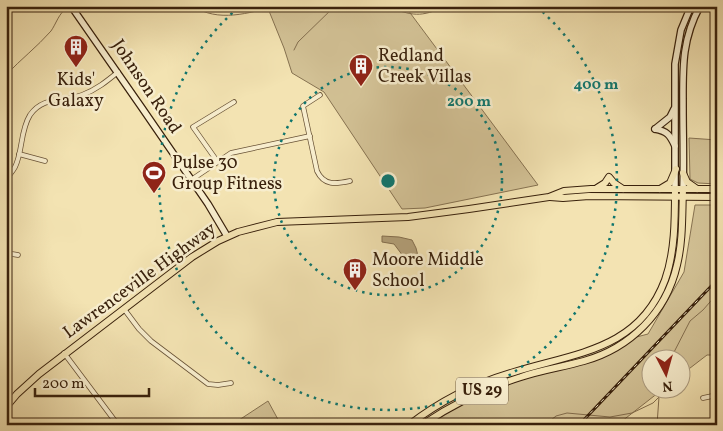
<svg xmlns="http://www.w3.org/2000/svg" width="723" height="431" viewBox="0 0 723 431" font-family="Vollkorn,serif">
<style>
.green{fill:#d3c296;stroke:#867251}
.water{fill:#b4a17a;stroke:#836e4e}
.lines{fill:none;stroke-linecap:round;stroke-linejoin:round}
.stream{stroke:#836e4e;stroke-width:1}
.street-casing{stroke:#685236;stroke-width:5.5}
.secondary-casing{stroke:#39210c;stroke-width:8}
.primary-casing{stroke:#39210c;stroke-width:8}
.street{stroke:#f7edcd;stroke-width:4}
.secondary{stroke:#f7edcd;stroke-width:5.5}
.primary{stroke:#f3e3b2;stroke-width:6}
.rail-casing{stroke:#39210c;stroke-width:3}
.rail{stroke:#f7edcd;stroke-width:1;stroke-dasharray:4;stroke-linecap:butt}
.ring{fill:none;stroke:#0f766e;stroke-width:2.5;stroke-dasharray:2.5 5}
.labels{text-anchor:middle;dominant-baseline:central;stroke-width:5;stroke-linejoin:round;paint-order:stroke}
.shield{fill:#f7edcd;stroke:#725e46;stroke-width:1}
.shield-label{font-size:16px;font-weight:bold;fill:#39210c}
.poi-label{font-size:18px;fill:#39210c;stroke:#f7edcd;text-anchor:start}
.street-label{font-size:18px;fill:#39210c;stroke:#f7edcd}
.centre{fill:#0f766e;stroke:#f7edcd;stroke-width:2.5}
.ring-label{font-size:15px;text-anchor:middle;font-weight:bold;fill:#0f766e;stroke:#f7edcd;stroke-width:5;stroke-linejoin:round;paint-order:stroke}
</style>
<rect width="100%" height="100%" fill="#f3e3b2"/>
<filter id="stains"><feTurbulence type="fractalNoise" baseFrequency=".004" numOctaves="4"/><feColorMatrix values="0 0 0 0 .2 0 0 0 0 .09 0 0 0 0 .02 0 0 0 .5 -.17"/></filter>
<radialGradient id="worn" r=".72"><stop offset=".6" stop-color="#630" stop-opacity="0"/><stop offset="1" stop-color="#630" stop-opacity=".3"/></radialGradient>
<!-- green -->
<g class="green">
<polygon points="267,6 405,6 538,185 425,208 402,209 324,92 292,73 284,48"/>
<polygon points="689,138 717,140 717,184 698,183 690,179"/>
<polygon points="695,205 717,205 717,355 707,355 681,375 680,358 650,358 650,388 663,389 617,425 413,425 437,402 564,356 648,334 684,272"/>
<polygon points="268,401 281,425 237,425 236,422"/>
</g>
<!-- water -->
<polygon class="water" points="382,236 399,237 412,240 416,248 418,256 416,259 403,256 394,244 382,242"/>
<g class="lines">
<!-- stream -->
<g class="stream">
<path d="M193,6C218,23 249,13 276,6"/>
<path d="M386,6C413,16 420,18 446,6"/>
<polyline points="294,50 298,42 335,6"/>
<path d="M6,75C21,59 37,47 51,31C56,24 59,13 66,9"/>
<polyline points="671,358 690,321 703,310 717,294"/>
<polyline points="545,425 556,416 567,413 610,417 632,413 653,403 659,397 662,388"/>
<polyline points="657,425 659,397"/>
</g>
<defs>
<g id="street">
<path d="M320,95L303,106L317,171C324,186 336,184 350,181"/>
<polyline points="19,154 45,161"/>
<polyline points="217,161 193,127 234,102"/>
<path d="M6,180C9,175 13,171 15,167C23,151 20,131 30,115C43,96 63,102 82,95C96,90 107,81 118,72"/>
<polyline points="191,180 231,153 310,136"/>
<polyline points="6,253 18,255"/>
<polyline points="124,309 139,329 151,341 208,384 218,385 231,383"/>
<polyline points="64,353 118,425"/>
<polyline points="703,398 717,395"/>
</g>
<g id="secondary">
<polyline points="71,6 142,108 208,204 227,236"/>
<polyline points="655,129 670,117 674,109"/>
<path d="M655,129C667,131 670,135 675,146"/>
<polyline points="675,190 675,64 681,30 691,6"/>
<path d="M683,190C684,162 683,135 683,108C683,70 681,41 700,6"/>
</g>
<g id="primary">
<polyline points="683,173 687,182 697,189"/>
<polyline points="597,188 605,183 609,177 614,183 623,189"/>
<polyline points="660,189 670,183 676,169"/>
<polyline points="550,197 563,198 589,196 717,197"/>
<polyline points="6,407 17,394 39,374 192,257 218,241 238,232 277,222 408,217 469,209 549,197 564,191 591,189 717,189"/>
<path d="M409,425C440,401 476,383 514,372C575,353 639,350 665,280C675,252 675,219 675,190"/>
<path d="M422,425C453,404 486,388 521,377C541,370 563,367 584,361C630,348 666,313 677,265C683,241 682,215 683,190"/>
</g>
</defs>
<!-- street casing -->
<use href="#street" class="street-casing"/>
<!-- secondary casing -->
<use href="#secondary" class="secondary-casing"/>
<!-- primary casing -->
<use href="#primary" class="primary-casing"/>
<!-- street -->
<use href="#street" class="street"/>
<!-- secondary -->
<use href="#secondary" class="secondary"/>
<!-- primary -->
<use href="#primary" class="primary"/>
<defs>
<polyline id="rail" points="579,425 717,280"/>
</defs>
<!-- rail casing -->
<use href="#rail" class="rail-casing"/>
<!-- rail -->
<use href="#rail" class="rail"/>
</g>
<!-- distance rings -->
<g class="ring">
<circle cx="388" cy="181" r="114"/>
<path d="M537 7A229 229 0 1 1 239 7"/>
</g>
<!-- icons -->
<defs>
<symbol id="building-pin" viewBox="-11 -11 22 30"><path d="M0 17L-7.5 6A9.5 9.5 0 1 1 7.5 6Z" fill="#8f2418" stroke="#f7edcd"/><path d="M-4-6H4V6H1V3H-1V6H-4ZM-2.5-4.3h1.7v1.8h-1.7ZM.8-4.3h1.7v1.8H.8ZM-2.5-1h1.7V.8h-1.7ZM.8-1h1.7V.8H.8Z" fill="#fff"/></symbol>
<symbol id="stadium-pin" viewBox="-11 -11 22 30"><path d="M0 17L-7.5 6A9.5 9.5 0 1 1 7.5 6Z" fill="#8f2418" stroke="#f7edcd"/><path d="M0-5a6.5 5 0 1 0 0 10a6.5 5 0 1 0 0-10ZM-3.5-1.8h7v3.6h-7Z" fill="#fff"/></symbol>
</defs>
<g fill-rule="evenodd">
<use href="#building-pin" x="62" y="33" width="28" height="38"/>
<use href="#building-pin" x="347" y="52" width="28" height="38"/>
<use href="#stadium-pin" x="140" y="159" width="28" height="38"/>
<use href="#building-pin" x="341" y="256" width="28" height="38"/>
</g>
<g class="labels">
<!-- shield labels -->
<rect class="shield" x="456" y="377.5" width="52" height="27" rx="4"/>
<g class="shield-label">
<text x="482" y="391">US 29</text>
</g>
<!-- poi labels -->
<g class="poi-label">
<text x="378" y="56">Redland<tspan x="378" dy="21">Creek Villas</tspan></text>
<text x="76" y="80" text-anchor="middle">Kids'<tspan x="76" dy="21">Galaxy</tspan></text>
<text x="172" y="163">Pulse 30<tspan x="172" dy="21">Group Fitness</tspan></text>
<text x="372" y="260">Moore Middle<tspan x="372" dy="21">School</tspan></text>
</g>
<!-- street labels -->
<g class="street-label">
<text transform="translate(146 87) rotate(56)">Johnson Road</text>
<text transform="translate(140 281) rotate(-36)">Lawrenceville Highway</text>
</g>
</g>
<circle cx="388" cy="181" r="8" class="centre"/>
<g class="ring-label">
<text x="596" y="89">400 m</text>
<text x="469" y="106">200 m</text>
</g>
<!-- margin -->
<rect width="723" height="431" fill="none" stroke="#f3e3b2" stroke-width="25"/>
<rect x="8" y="8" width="708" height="416" fill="none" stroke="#39210c" stroke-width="2.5"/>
<rect x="12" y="12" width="698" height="406" fill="none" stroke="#39210c"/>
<!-- north arrow -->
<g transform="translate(666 374) rotate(174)"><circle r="24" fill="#f7edcd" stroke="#ab9b80"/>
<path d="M0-4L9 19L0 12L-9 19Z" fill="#8f2418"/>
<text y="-8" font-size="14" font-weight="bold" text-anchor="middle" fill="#39210c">N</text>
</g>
<!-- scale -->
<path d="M35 388v8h114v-8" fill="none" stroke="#39210c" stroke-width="2.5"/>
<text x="42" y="388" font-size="15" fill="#39210c" stroke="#f7edcd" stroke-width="4" paint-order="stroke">200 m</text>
<rect width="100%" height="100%" filter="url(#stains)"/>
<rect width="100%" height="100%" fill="url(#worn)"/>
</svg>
